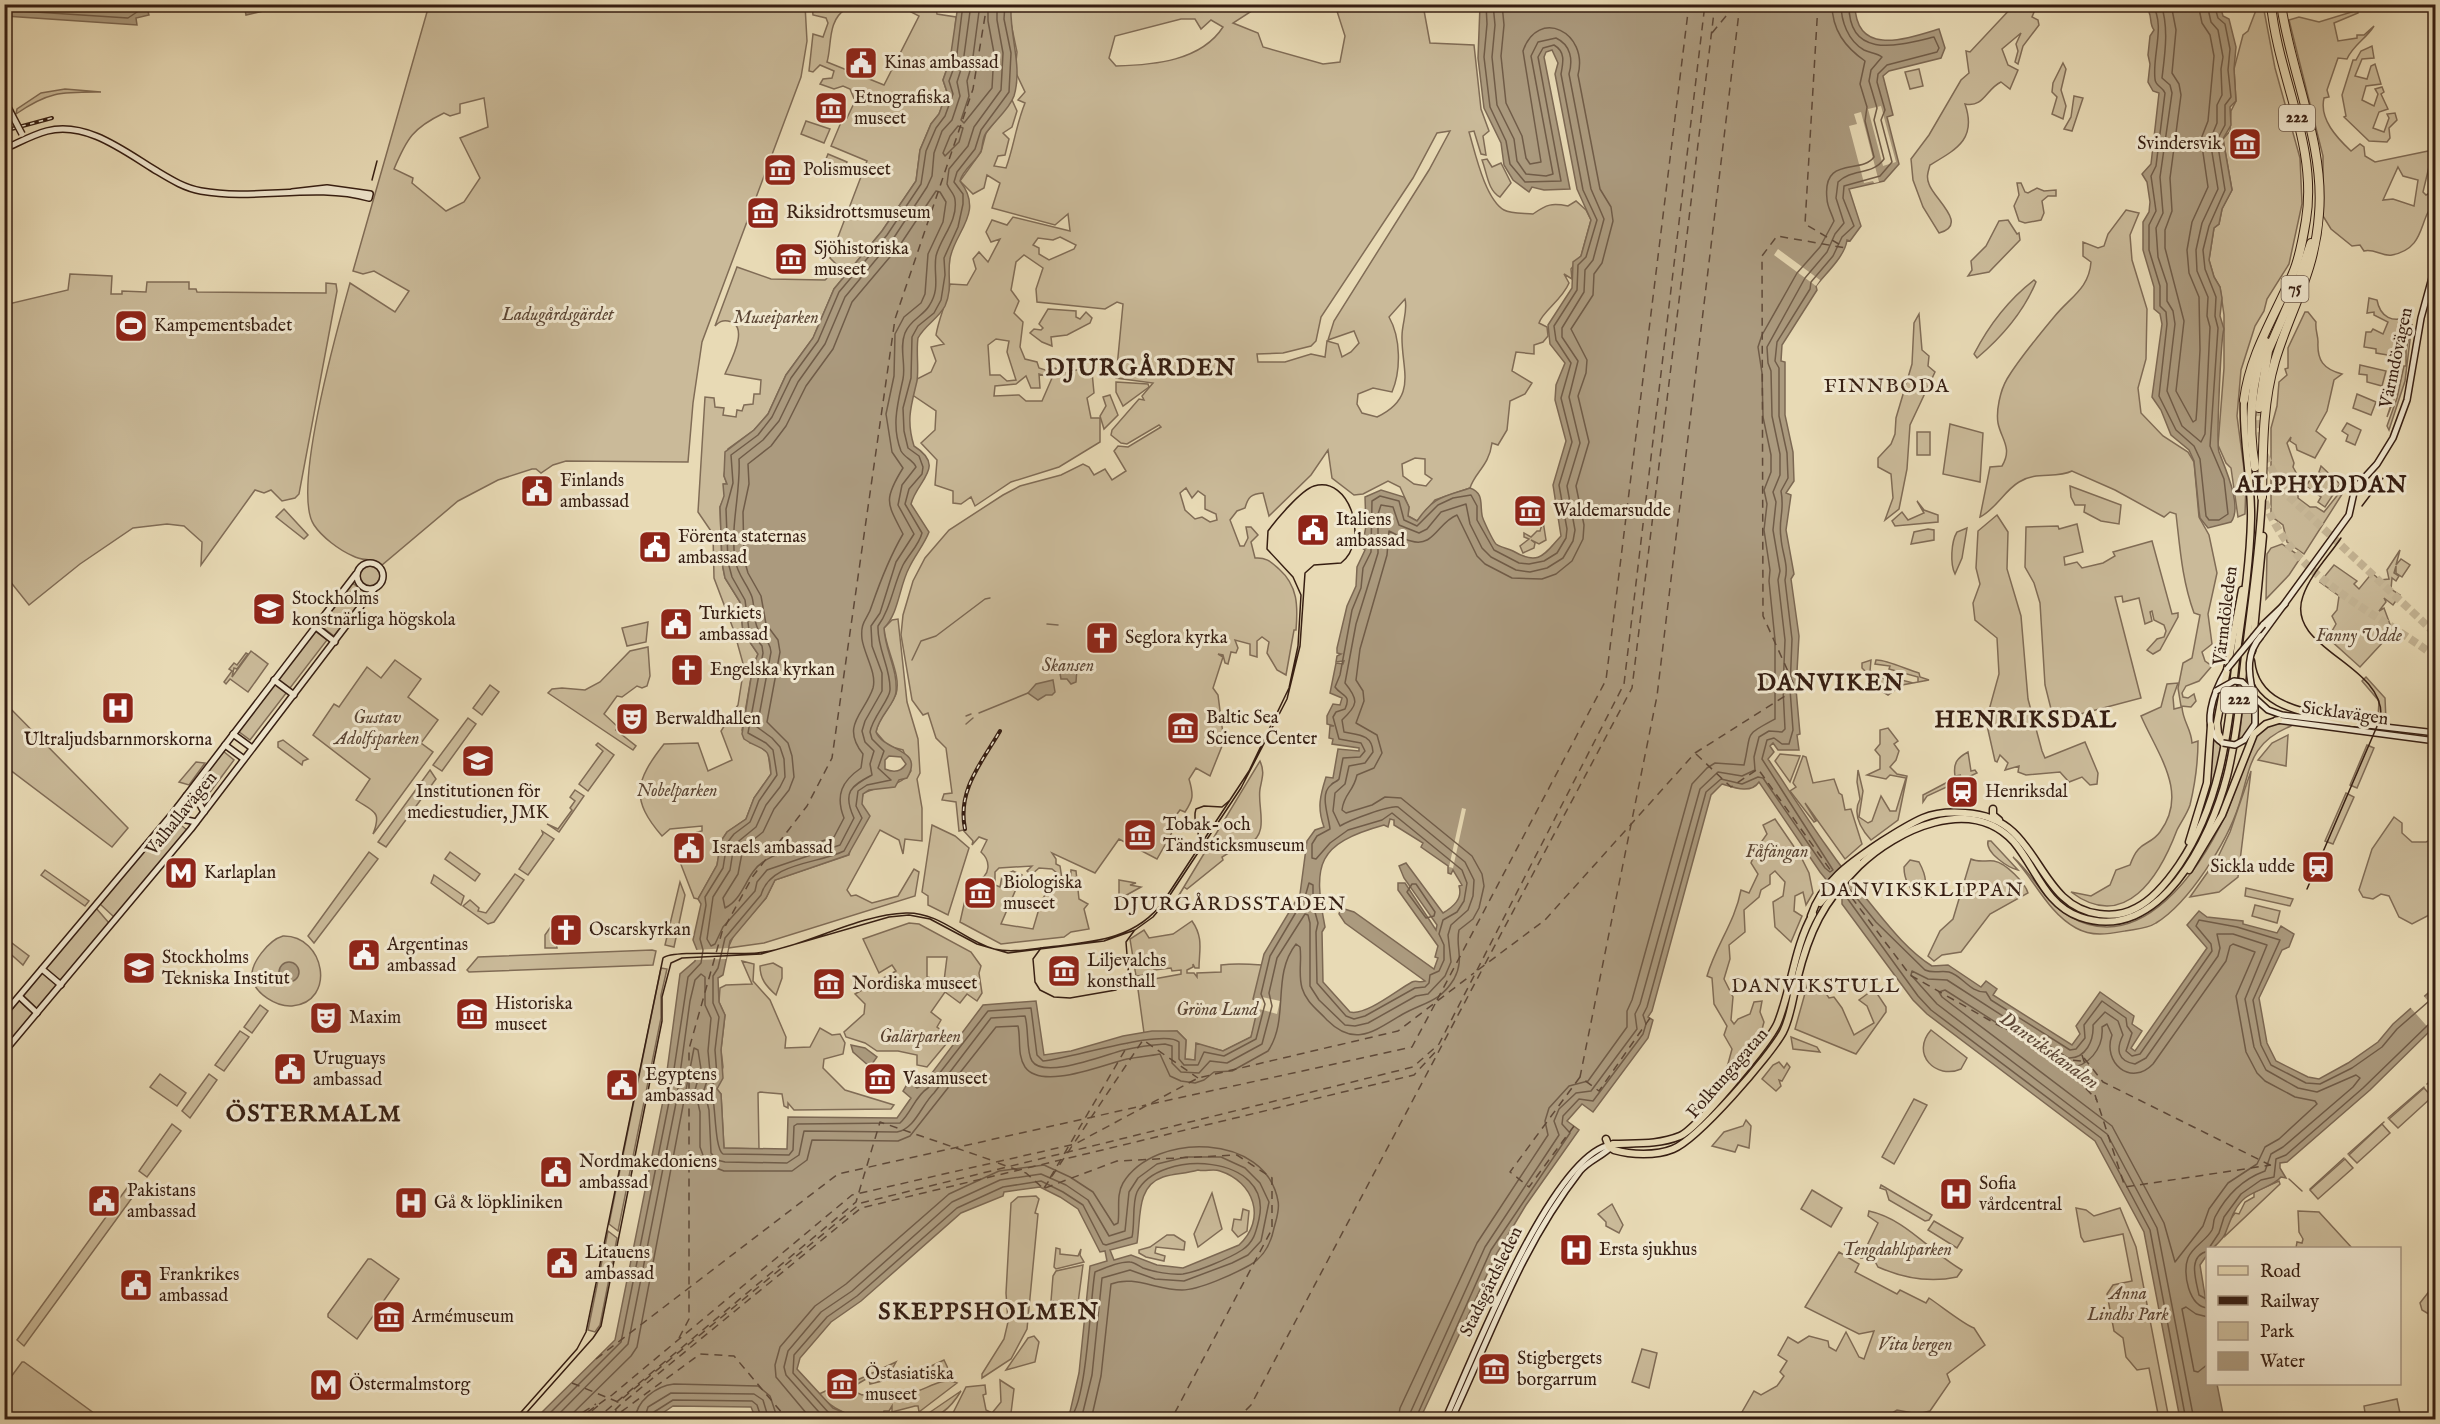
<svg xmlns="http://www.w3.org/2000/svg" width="2440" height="1424" viewBox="0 0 2440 1424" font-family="'IM FELL English',serif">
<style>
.green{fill:#caba99;stroke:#806c56;stroke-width:1.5;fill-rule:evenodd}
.water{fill:#ab9a7e;stroke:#7c6853;stroke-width:1.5;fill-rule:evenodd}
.pier{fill:#e8dab5}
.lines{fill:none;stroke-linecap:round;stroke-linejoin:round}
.shore{stroke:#705c48;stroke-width:1.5}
.stream{stroke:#7c6853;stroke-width:1.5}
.ferry{stroke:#5f4938;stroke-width:1.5;stroke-dasharray:8 6;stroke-linecap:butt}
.motorway-tunnel{stroke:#c4b494;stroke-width:8;stroke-dasharray:8 4;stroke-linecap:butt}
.secondary-casing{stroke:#361e12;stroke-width:8}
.primary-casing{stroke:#361e12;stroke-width:9}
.motorway-casing{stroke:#361e12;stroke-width:10}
.secondary{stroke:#f0e7cf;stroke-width:5}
.primary{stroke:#e8dab5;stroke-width:6}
.motorway{stroke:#e8dab5;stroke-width:8}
.tram{stroke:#361e12;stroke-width:1.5}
.rail-casing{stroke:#361e12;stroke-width:4}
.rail{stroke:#f0e7cf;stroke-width:1.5;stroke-dasharray:4.5;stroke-linecap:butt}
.secondary-bridge-casing{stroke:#361e12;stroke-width:8;stroke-linecap:butt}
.secondary-bridge{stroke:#f0e7cf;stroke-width:5}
.labels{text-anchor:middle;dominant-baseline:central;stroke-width:6;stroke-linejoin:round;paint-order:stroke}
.shield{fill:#f0e7cf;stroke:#6e5a4b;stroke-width:1.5}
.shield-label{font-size:16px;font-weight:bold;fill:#361e12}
.poi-label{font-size:18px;fill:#361e12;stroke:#f0e7cf;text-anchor:start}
.park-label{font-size:18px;font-style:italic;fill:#5b4534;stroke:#f0e7cf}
.street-label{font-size:18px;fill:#361e12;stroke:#f0e7cf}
.neighbourhood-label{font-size:20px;letter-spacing:1.5px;fill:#361e12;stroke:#f0e7cf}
.water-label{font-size:20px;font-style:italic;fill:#5f4938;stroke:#f0e7cf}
.district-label{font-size:24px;font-weight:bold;letter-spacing:1.5px;fill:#361e12;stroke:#f0e7cf}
</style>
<rect width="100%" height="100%" fill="#e8dab5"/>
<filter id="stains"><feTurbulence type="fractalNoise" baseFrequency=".00333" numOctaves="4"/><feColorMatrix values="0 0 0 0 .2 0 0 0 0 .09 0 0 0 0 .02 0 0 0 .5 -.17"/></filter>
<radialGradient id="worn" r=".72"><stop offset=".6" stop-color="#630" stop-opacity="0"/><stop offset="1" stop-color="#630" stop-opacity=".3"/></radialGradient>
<!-- green -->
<g class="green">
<path d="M429,5H805L807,41L801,77L702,342L693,403L688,462L566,461L553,465L541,473L536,469H532L498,480L458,501L382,565C372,557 364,562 353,556C339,550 322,537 314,525C291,491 338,326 350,283L395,312L409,291L374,271L363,274L353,271ZM484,98L488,127L460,138L480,178L464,202L446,211L412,183L413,178L394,169C407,138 413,128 444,113L450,116L460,113V104Z"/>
<path d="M812,5H847L846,9C827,20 832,46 827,62L884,85L919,16L911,12L914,5H935L937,14L956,17C955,38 951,61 943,80L947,92L939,114L931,124L920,150L916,181L882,231L834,289L813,338L786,375L768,414L754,430L728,449L724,476L727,484H724L725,496L720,507L722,563L725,578L740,602L743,632L758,654L753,666L742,730L750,743H756L768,753L771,774L754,798L746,819L727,832L721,841L717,865L698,899L694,898L680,862L700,860L697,832L702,831V826L670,829L662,836C630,799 635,781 664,744L698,743L708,771L732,760L721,731L738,705L744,667L734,631L714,578L713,534L698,512L705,397L714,398L715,407L724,408L723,415L736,417L737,410L742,411L744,405L753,404L754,394H760L761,380L725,374C730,362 751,325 728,321C722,320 719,322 715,326L737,267L771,279L825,280L839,267L830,258L867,161L831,146L842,120L847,118L855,101L850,89L843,86L834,89L820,84L823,79L832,78L834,71L820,65L813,72L809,71L813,34L823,37L828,23L826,18L813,15Z"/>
<path d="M1011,5H1261L1233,23L1258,33L1263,47L1323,64L1340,62L1345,36L1335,5H1423L1430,43L1474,45L1481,109L1489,131L1483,136L1486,155L1481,154L1474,131L1469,132C1475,152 1485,199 1504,210C1511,214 1525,213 1533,214C1547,204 1552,203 1568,206L1576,201L1586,210L1591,220L1581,256L1571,269L1572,279L1564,274L1569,283C1562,300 1542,312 1539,323L1547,327L1548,336L1543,342L1534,345V354L1516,352L1512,371L1532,383L1525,394L1510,401L1507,430L1498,445L1492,443C1489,466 1475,472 1470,488L1435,500L1417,521L1408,516L1409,507L1400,487L1388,481L1363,494L1354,495L1332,478L1328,450L1311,475L1269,516L1263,493C1251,494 1248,497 1245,508L1237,511L1230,520L1240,546H1244L1248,538L1246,527H1251L1258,535L1251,542L1255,558C1266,557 1271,562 1279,569C1298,586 1298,606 1296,630H1294L1286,675L1277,670L1267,653L1269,642L1262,637L1257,641V657L1250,655V644L1235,640L1238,648L1236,653L1231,652L1228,664L1225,663L1223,655L1218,654L1223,657L1213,688L1218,695L1223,734L1222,746L1210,776L1196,768L1189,779C1194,796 1193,800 1185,812L1180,810L1177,814L1179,820L1157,859L1119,839L1095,873L1052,853L1056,859V864L1060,866L1063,885L1070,886L1071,870L1076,871L1079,899L1088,904L1084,909L1089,929L1071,932L1064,937L1001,944L960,922L965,900L972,899V905L990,903L989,888L976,886V881C991,876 991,861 981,852L987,840L979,837L972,845L973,841L963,830L959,831L956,802L942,800L944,794L952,793L946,748L936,738L928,713L923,715L912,700L901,635L903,615L913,581L925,558L949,530L1003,495L1020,486L1061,475L1083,464L1089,467L1094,475L1105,469L1112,480L1126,471L1114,451L1118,446L1128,447L1161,427L1159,425L1127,444L1121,443L1111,435L1112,430L1139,399L1144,400L1142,396L1153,383L1116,378L1123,304L1117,302L1105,309L1037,302L1036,289L1043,268L1024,255L1016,262L1011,290L1019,301L1014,313L1023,322L1020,347L1025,359L1037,362L1039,368L1051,372L1055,368L1063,373L1081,369L1092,372L1094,393L1087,398L1091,418H1100V442L1059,467L1011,482L975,506L971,497L961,504L953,503V491L935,485L937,460L921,443L935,430L936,411L911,394L917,379L931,372L936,361L931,347L944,344L936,335C939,317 947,302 950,284L967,285L976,269L973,259L979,252L988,262L1000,239L991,242L986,232L992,220L1007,225L1013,217L1070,231L1068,214L1055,225L992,208L1000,183L987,175L984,188L973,194L960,181L981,152L986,133L1012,100L1017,111L1012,127L1003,133L1009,139L1005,155L998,156L994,166L1006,168C1014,146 1016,125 1025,103L1018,100L1025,92L1015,71L1017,52L1010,19ZM1181,19H1195L1201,29L1211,20L1223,27C1201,61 1154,65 1116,66L1109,58L1115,36ZM1450,131L1429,170L1334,321L1328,340L1354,331L1359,343L1351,352L1342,357L1338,344L1327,341L1325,357L1311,354L1285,362H1258L1257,354L1283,353L1311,346L1316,341L1321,317L1413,178L1437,133ZM1060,237L1076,245L1074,249L1049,260L1039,254V248L1033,245L1038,238L1053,240ZM1405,299C1408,311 1402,323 1402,336C1401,369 1419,397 1377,417L1362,413L1357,404L1358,394L1373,388L1392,392C1401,371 1401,338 1389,317ZM996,339L1009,341L1007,352L1016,380L1007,381L1000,375H990L988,345ZM1039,374L1052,378L1042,401H1026L1019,395L994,396L995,386L1016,384L1026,376L1031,388H1040ZM1415,458L1425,459V474L1432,479L1426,486L1414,484L1403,476L1402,464ZM1186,488L1192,498L1198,491L1205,496V509L1216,514L1217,520L1210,522L1202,517L1195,519L1185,510L1180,493ZM1032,866L1027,871L1031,875L1039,868L1052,869L1057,873V889L1054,890V887L1050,886L1041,902L1033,929L1001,924L1022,875L1013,871L1002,876L1000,887L995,885V872L999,868Z"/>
<path d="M2014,5H2037L2032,17L2038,20L2039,25L2023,46L2018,64L2015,62L2018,51L2016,44L2021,33L2002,49L2008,65L2018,70L2010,89L2001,82C1986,89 1984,108 1965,104C1977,139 1957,149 1930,165C1928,172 1926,177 1929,184C1933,198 1970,225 1939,233L1923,207L1913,180L1911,159L1929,135L1961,80L1969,73L1966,51L1970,52Z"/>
<polygon points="2258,5 2263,5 2275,68 2300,158 2302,204 2289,264 2267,299 2264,311 2255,326 2241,370 2237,416 2246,484 2245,514 2238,517 2231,468 2226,463 2218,445 2224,368 2224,315 2220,287 2214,277 2209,260 2214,228 2219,224 2222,209 2232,190 2223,139 2230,131 2231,111 2236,101 2234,69 2243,35 2248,31"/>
<path d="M2358,10V13L2334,23L2338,41L2357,38V35H2364L2374,26C2366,39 2353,45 2347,59L2338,58L2327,90L2329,97L2324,98C2319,119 2337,138 2351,151L2360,144L2364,147L2365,156L2375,162L2433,150L2423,192L2426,195L2435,190V203C2418,218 2427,248 2392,255C2382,257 2374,248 2364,251L2360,245L2352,246L2331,229L2323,216V156L2289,20L2299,17L2319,22ZM2398,167L2403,176L2418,180L2414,206L2393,199L2383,200Z"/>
<polygon points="2372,46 2374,58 2362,59 2355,76 2367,79 2371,66 2375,64 2381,84 2366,86 2362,100 2374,106 2378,94 2375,89 2382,87 2384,92 2381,94 2388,109 2379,112 2373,128 2384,132 2389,118 2387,114 2395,113 2397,120 2389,128 2390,138 2387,142 2369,141 2344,117 2346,116 2342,95 2353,60 2356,60 2361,51"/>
<polygon points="2063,63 2066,69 2061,90 2066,106 2063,119 2052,114 2057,97 2052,92 2053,83"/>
<polygon points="1919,69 1923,86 1910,89 1905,72"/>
<path d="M65,89L101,92C62,92 49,91 16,114L17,109L41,93Z"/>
<polygon points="2074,96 2083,98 2072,131 2064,129 2071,117"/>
<polygon points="806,121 830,129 824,143 801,134"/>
<polygon points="828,154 847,162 843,172 824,164"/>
<path d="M1487,159L1492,167L1501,163L1511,183L1500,197C1488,191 1487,173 1482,160Z"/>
<polygon points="2017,183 2021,183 2025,192 2028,193 2037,188 2044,191 2056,190 2056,196 2048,196 2042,201 2044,213 2041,220 2025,223 2019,221 2014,206 2019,195"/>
<path d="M2126,210L2139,213L2130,235L2132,260L2147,309L2146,359L2138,388L2141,413L2163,436L2188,452L2194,462L2199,517L2209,535L2217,573L2208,614L2212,644L2202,652L2205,661L2212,666L2199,681L2186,686L2182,693L2183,697L2188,698L2194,694L2196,701L2191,707L2181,706L2178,688L2183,663L2192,658L2200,615L2194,613C2182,580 2180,548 2176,514L2170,512L2164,517L2115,490L2072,471C2056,479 2036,471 2019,482C2004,491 1996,509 1980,517L1990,467L2002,466C2013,448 2001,439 1998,423C1996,411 2000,391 2007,379C2019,359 2039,335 2054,317C2070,297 2089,289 2091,262L2083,256V242L2098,248L2104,246L2108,234Z"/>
<polygon points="2008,220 2017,234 2019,233 2020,240 1989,272 1968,276 1972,270 1971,261 1986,246 1999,221"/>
<polygon points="70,274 112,276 111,294 122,294 122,291 146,292 147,282 189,282 189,289 196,289 197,292 326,293 326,283 336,284 337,291 299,494 295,498 282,501 271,490 264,493 255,490 201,565 202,542 184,526 167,524 133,528 80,564 29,605 5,575 4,305 68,290"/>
<path d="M2034,280L2036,282C2023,313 2002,337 1977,358L1974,354C1989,325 2008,300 2034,280Z"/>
<path d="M2369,298L2377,300C2380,317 2393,324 2409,316L2412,318L2405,340L2401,368L2392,367L2394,356L2376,353V349L2364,347L2366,332H2371L2373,329L2383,334L2388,322L2374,315V312L2367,313Z"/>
<polygon points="1048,309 1076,311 1076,317 1080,319 1086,312 1092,318 1090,323 1067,335 1051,337 1052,346 1042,342 1030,333 1034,329 1041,330 1043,328 1039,324"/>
<path d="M2305,312H2308L2316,322C2315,330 2318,335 2318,342C2317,360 2323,369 2342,374L2334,380L2327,411L2316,431L2326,439L2315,458L2297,450L2296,445L2290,441L2291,437L2287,443L2294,463L2293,467L2299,478L2298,498L2310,507H2316L2324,512L2344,487L2346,488L2304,554L2287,542L2283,525L2271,516V428L2277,406L2279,382L2287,375L2285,369L2288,368V348Z"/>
<polygon points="1919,314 1922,350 1929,356 1928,366 1935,372 1910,425 1907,469 1899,509 1885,520 1893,498 1891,474 1878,467 1878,458 1891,444 1895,434 1896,418 1912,364 1914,323"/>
<polygon points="2412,324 2405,381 2389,430 2387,426 2397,398 2404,366 2406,366 2406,350"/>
<polygon points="2360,365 2386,371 2382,386 2367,382 2367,375 2359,374"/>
<polygon points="2397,370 2401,370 2396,394 2387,417 2392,402 2383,399 2385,390 2391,392"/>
<polygon points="1116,382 1148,384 1149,387 1123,406 1116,392"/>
<polygon points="2357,394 2376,402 2371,415 2353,408"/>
<polygon points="1110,395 1118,415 1104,429 1100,416 1106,406 1103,397"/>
<polygon points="2347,423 2361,430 2355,445 2346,441 2348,435 2342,431"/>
<polygon points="1950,424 1983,433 1980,482 1943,474"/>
<rect x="1917" y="432" width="13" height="23"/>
<polygon points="2321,466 2340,484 2325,507 2318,502 2321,497 2306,486 2314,474 2319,479 2328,478 2319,472"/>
<polygon points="2070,486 2121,505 2119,524 2101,521 2084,512 2085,505 2075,505 2071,497"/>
<polygon points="1917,501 1924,510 1938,515 1938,522 1895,526 1892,521 1902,512 1908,520 1924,513"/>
<polygon points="284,509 308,535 304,539 276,517"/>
<polygon points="1997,515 2008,532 2007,569 2021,616 2028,699 2042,751 2045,758 2085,742 2098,773 2097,784 2090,785 2082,777 2069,782 2060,772 2026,775 2018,772 2019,766 2005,770 2008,763 2000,755 1997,762 1995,761 1986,721 1999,674 1997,638 1975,620 1973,603 1980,584 1976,568 1978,531"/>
<polygon points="1543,521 1546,540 1539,544 1531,540 1535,543 1534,548 1523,553 1520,546 1529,539 1524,537 1524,533 1531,537 1537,531 1540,531"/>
<polygon points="2077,524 2083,552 2064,557 2065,565 2077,562 2082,568 2103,563 2115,556 2113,552 2152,541 2172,614 2178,613 2178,617 2160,650 2153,654 2147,650 2157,639 2164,637 2166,631 2164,625 2154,620 2152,611 2150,612 2152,621 2145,624 2139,598 2123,602 2122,596 2115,597 2141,698 2054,721 2045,685 2040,603 2034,583 2025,567 2026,527 2058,526 2059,529"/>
<path d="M1967,528L1962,558L1955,574C1950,564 1951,542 1957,532Z"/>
<polygon points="1928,529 1934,530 1934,540 1911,544 1914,532"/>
<polygon points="2282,544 2301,557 2289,575 2266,599 2267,554 2271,548"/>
<polygon points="2400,550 2396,565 2401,559 2410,565 2402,577 2396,573 2396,566 2394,573 2399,576 2396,581 2392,578 2391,589 2400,595 2393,605 2384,598 2386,602 2379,611 2384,608 2391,627 2384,641 2360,667 2328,638 2336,624 2332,616 2337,610 2339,596 2320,582 2334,565 2357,581 2354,584 2359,589 2372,573 2380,580 2389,579 2387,570"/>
<circle cx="370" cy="576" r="10"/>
<polygon points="351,582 367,594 334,636 320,625"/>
<path d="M898,619L907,702L918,739L920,773L917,779L922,808V841L905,839L903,854L899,840L880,830L847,890L851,896L856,895L872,903L898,896L914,869L919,872L915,896L764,943L728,948L734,935L766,898L775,880L849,855L863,794C875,785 901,789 911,771L903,750L888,746L876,732C878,717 891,707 896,694C902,676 885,648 884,628L892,620Z"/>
<polygon points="648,622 646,642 627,646 622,628"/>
<polygon points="315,631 327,640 250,740 238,731"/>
<polygon points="648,647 650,676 647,686 642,688 637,686 622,697 617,696 604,714 618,727 616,730 636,746 633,750 548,693 552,689 562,688 585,690 600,682 630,651"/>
<polygon points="251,651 268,664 248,692 230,679 226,684 224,682 232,671 229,669 234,663 237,665 246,653 248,654 237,669 234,668 232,677"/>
<path d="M395,660L421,679L408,697L438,720L421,743L433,752L373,834C382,811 374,812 356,800L370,779L313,735L334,704L339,707L367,667L381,678Z"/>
<path d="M1871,660L1870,671L1877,673L1876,676L1896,682L1898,679L1913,683L1918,682V677L1889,669L1890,666L1875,664L1876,660C1885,659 1908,670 1919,673L1920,677L1929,680L1902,685L1888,695L1878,689L1877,683L1862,668V663Z"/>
<polygon points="2366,677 2385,698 2386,720 2378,718 2379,701 2362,681"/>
<path d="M2178,683L2173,697L2174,709L2182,707C2183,722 2191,728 2192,743L2198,741C2198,764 2195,784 2190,805C2187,814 2181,822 2177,830C2160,875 2126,933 2071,892L2091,896L2110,885L2116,870L2130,865C2139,839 2149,847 2160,832C2189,793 2158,755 2141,716L2161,707L2167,684Z"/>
<polygon points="490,685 499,692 482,715 473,708"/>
<path d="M2245,687C2258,703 2258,728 2239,740Z"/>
<polygon points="4,702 128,828 112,847 5,766"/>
<polygon points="468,718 476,724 442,771 433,765"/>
<path d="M2279,723H2291V726C2249,743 2251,767 2239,805C2227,842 2189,903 2156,923C2147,929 2135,929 2125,931C2108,934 2092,937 2076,928C2048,913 2034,879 2013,857C2034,875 2044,902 2069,916C2142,958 2201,868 2227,812C2237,789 2241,761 2254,739C2260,728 2268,725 2279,723Z"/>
<path d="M1888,728L1898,741L1894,744L1899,751L1896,760L1890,767L1897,774L1907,776L1898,820L1871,840C1860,828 1852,814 1860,799L1857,782L1858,770L1863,791L1859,817L1868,823L1872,821L1881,796L1890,811H1896L1906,778L1890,775L1886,779L1867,775L1880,769V756L1875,750L1880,744V730Z"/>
<polygon points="2288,735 2286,766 2258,760 2272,743"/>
<polygon points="2213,736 2222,746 2213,786 2204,811 2210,785"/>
<polygon points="283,740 308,759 303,761 302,765 278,747 278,742"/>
<polygon points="598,743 614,755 588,791 579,784 603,751 596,745"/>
<polygon points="2367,745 2374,748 2357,788 2350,785"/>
<polygon points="223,751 234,760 205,799 193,791"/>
<path d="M1968,752L1971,771L1975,770L1977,773L1927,796L1923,802V795L1961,775L1955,776C1953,763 1957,758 1968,752Z"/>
<polygon points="1780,754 1800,756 1790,782 1775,761"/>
<polygon points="1803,756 1806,757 1813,783 1834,779 1839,793 1842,795 1845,810 1851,809 1862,844 1845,859 1805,803 1816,821 1814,822 1790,791 1796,787 1793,783"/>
<path d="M1260,761C1265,772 1262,778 1260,789C1257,807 1270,833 1249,844L1248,841L1222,857L1223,860L1187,889L1184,887L1176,900Z"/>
<polygon points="196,762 205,763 189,785 179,782"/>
<polygon points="430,770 436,779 386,847 378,842"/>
<polygon points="2251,771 2238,877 2219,892 2190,897 2217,859 2230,832"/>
<polygon points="575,790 584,796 559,832 547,824 558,829 572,810 570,808 575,801 570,797"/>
<polygon points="2346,793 2354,797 2333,844 2325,841"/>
<polygon points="2394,817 2402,823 2402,833 2412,842 2426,842 2435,838 2435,912 2412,924 2399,917 2389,896 2381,894 2373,899 2363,897 2359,890 2372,849"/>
<polygon points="172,818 187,830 114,917 100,904"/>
<path d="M1775,819L1801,857L1809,873L1813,893L1806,905L1803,892L1795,896L1794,911L1802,916L1791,942L1775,927L1773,902L1783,896L1785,882L1775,871L1770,875V884L1761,890L1759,897L1744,910L1745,932L1729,945L1730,959L1724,979L1733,997L1731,1020L1734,1024L1738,1019L1750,1014L1754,1002L1762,1001L1760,1012L1764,1022L1759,1040H1751L1748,1049L1728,1074L1726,1071L1732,1049L1724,1035L1727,1026L1714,1004L1712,978L1707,976C1716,945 1735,922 1741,890L1749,893L1758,874L1751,863L1757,848L1767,834L1763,825Z"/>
<polygon points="932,825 955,836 969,848 948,915 928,905 928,896 922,892"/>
<polygon points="542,831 554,839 528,875 519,869 543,834"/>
<path d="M1988,841H1991L2018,870C2009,868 1985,853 1988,841Z"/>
<polygon points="369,852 378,859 314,943 308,936"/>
<polygon points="450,852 480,874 475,881 445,859"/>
<path d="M1971,859C1979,863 1986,860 1994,861C2006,863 2025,883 2028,893L1990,914L1961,952L1942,955L1934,961L1928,956L1940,931L1953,919Z"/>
<path d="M1910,860L1919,862C1925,873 1929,887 1921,897C1910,893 1904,879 1904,867Z"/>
<polygon points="45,870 89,901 85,906 41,875"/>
<polygon points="515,874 524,880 494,922 488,924 463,906 470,900 479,908 478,911 486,913"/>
<polygon points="434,875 464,896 461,905 431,883"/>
<polygon points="1119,880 1136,883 1130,885 1141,887 1123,897 1119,894"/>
<polygon points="680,882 685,895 674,947 665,945"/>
<polygon points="2246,888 2293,899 2290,906 2245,896"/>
<polygon points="2255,905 2280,911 2277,923 2252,916"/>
<polygon points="96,908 109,923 5,1049 5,1018"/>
<path d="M1192,921C1204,938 1199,951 1199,968H1195L1193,964V967L1187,970V973H1194L1197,977V973L1221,972V965C1236,963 1249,964 1262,965L1256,1000L1261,1003L1251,1037L1223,1051L1196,1044L1195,1060L1185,1059L1186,1040L1177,1031L1144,1033L1137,982L1181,974V970L1172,971L1171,968L1154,970V974L1136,976L1130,939L1144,930L1149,938L1173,934Z"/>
<polygon points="554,922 557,948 545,948 545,935"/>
<path d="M909,923L919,924L971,952L981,966L979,973L982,993L977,1001L967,994L960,1003L945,992L931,1012L941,1020L937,1027L951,1038L927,1067L917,1065V1055L898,1051H877L865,1043L846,1037L844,1032L864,1014L865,1004L855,994L896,971L892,965L879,973L863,939ZM927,957H947L944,981L927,977Z"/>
<path d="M283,936C325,935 337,1002 292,1006C277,1007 255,994 252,978C250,963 269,940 283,936Z"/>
<polygon points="4,937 29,956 23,965 5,949"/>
<polygon points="652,950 656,951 653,965 469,972 467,970 478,957"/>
<polygon points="742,961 754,964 753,981 770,1000 786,1037 785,1048 810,1047 820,1028 832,1035 840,1034 845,1043 843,1054 824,1059 823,1068 845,1090 894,1105 891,1109 794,1110 788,1103 788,1108 784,1106 782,1094 760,1092 758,1093 759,1149 724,1148 721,1094 717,1089 723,1067 721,1050 725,1015 719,1002 720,988 726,985 752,984"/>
<path d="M773,963L782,968V978L776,995C766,986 760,979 760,966Z"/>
<polygon points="661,968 667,969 661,995 661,1018 618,1231 609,1224"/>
<polygon points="1809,979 1816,980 1813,987 1825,992 1829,998 1834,997 1842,1008 1854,1035 1874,1023 1867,1006 1859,1000 1874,989 1886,1007 1886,1012 1856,1054 1795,1029"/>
<polygon points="260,1005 268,1011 252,1033 244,1027"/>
<path d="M1931,1030L1967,1058L1961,1069C1936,1080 1910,1054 1931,1030Z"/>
<polygon points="240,1031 249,1037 224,1071 215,1065"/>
<polygon points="1791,1037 1817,1047 1820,1052 1793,1049"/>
<polygon points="1779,1062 1784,1068 1787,1063 1790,1067 1782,1081 1779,1080 1781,1086 1776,1091 1762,1079 1773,1065"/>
<polygon points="160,1074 186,1093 177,1106 150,1087"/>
<polygon points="209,1074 217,1080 190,1118 182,1111"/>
<polygon points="2424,1088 2432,1097 2398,1128 2389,1119"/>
<polygon points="1914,1099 1927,1105 1894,1164 1882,1157"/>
<polygon points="1746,1120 1751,1126 1749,1148 1738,1145 1735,1152 1712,1146 1724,1132 1743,1126"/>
<polygon points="172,1124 181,1131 147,1177 139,1171"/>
<polygon points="2382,1124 2390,1133 2357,1163 2349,1155"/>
<polygon points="2345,1159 2353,1168 2318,1199 2310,1190"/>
<polygon points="132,1181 140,1187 24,1346 17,1340"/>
<polygon points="2279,1181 2280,1184 2225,1236 2226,1225 2235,1213 2239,1214 2245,1202 2254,1197 2254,1192"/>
<polygon points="1881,1185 1932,1215 1929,1220 1925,1221 1889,1200 1886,1190 1880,1188"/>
<polygon points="1812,1190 1842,1208 1831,1227 1801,1209"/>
<polygon points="1212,1193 1222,1229 1198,1247 1194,1234"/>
<polygon points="1036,1196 1039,1199 1035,1213 1038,1214 1027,1329 1011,1359 982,1378 982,1374 1004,1339 1008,1322 1006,1293 1011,1203 1018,1197"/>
<polygon points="1612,1204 1623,1225 1619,1233 1606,1226 1606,1222 1598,1214"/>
<polygon points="2076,1208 2086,1210 2094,1216 2120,1208 2136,1247 2169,1419 2159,1419 2149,1368 2137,1370 2126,1357 2123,1338 2114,1331 2107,1294 2113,1285 2132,1281 2123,1234 2084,1242 2081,1237"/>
<polygon points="1243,1209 1249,1211 1247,1231 1238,1237 1232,1230 1234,1219 1241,1220"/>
<path d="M1869,1211C1906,1219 1930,1252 1962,1270L1957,1277C1930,1283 1903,1278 1878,1267L1873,1258H1861L1878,1223L1868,1216Z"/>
<polygon points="2298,1211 2319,1212 2352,1248 2296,1248 2297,1242 2302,1243 2303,1239 2299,1232"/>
<polygon points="1934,1221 1963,1238 1957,1248 1928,1230"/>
<polygon points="608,1231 617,1238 600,1325 595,1332 588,1330"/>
<polygon points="1167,1235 1174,1235 1185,1242 1184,1250 1156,1247 1155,1253 1165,1256 1164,1261 1146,1257 1139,1253 1139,1250 1150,1247"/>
<polygon points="1056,1248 1060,1249 1060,1254 1078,1256 1081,1249 1080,1255 1084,1262 1056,1269 1054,1267"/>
<path d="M1839,1252L1859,1264L1855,1272L1897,1294L1900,1290L1926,1303L1929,1298C1941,1306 1965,1325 1974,1328L1985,1345L1947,1374L1950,1382L1930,1411L1918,1414L1897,1410L1889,1415L1868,1420L1738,1419L1754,1391L1761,1395L1777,1386L1784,1376L1780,1372L1787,1361L1778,1355L1788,1337L1798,1343L1809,1336L1828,1341L1829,1347L1836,1351L1846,1332L1859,1357L1864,1359L1874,1331L1859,1334L1805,1307Z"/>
<polygon points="368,1259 371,1259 399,1279 357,1339 328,1317 328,1314"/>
<polygon points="1083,1265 1078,1303 1051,1301 1053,1276 1056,1271"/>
<polygon points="2434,1285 2435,1312 2432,1316 2422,1310 2420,1303"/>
<polygon points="1034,1336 1039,1342 1035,1362 1006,1370 1028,1338"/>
<polygon points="1642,1349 1657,1353 1649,1388 1632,1382"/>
<polygon points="944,1360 952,1377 930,1380 929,1367"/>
<polygon points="22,1362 24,1362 102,1419 5,1419 5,1385"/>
<polygon points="896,1362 886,1380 870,1384 868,1375"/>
<path d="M864,1377L866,1379L849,1389L862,1395C882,1389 889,1392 907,1393C922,1394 940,1375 957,1383L919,1412L918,1406H915L892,1412V1406L889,1411H884L883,1414L888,1415L887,1418L873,1413L872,1416L860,1414L859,1419C843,1412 831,1408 819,1394L830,1389L832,1391Z"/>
<polygon points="1000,1380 1014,1389 1011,1413 994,1419 956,1419 955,1415 952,1415 966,1387 985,1385 986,1394 983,1395 986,1410 992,1413 1001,1402"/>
<path d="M961,1391C952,1406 939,1420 920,1419Z"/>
<polygon points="2397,1399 2401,1418 2411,1416 2412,1419 2366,1419 2364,1406"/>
</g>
<!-- water -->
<g class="water">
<polygon points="244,4 289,4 289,5 246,15"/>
<polygon points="4,5 146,5 149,15 136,18 137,25 5,16"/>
<path d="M958,5H1011C1009,34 1023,66 1014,96C1009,110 994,121 986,133C982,139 983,145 981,151C976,162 963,169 960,181C985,213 954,232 950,259C947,275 953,288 945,306C938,319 925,325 918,338C916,351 919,368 917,381C911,406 906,420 914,446C947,467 917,480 911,504L929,532C924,545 915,555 909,568C899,587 899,613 884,628C885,651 898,669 896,692C895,704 879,716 876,732C884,752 925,748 907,778L899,780L895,787L869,790L863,794L862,804L870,816L848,855L775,880L766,898L730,941L723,975L718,978L719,1002L725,1015L721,1050L723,1078L717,1089L721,1094L724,1148L787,1149L788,1117L897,1118L911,1098L903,1091L909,1081L917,1088L923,1085L983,1005L1036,1001L1044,1055L1071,1051L1123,1036L1152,1031H1177L1186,1040L1185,1059L1195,1060L1196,1043L1223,1051L1251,1037L1259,1002L1253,999L1264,954L1300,894L1307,841L1315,830L1324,827C1317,808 1320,796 1326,777L1333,778L1338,749L1359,751V748L1332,744L1333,739L1329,738L1330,726H1334L1327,724V716L1333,704L1340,705L1342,698L1330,693L1336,663L1343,664L1344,661L1336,662L1337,656L1341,654L1337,653V648L1347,606L1356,586L1357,567L1365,550L1362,548L1366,526L1365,497L1381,490L1404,497L1409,507L1408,516L1417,521C1434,496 1443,497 1470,488C1484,493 1480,504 1482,515C1482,518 1493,541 1496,544C1501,548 1508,548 1513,551C1540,567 1545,553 1561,536L1553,485L1566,441L1555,400L1556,385L1565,363L1550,344L1548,325L1572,288L1573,262L1581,256L1591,220L1577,189L1555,74L1558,63L1552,50L1546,52L1544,57L1570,189L1544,190L1532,187L1529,192L1513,180L1504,165L1501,143L1484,108L1478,58L1480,5H1855C1856,57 1906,39 1939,29L1945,48L1941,58L1889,71L1883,76L1893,115L1887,117L1899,164L1884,181L1849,189L1861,226L1850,241L1847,240C1845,256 1827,272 1816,286L1817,290L1782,345L1781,361L1785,362V415L1793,452L1794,481L1786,493L1791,495L1786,530L1794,574L1791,579L1799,636L1796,689L1800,734L1797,735L1799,750H1778L1773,743L1770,746L1774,752L1768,759C1799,805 1830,855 1865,897C1885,921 1905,949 1932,966L1948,965L1981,987L1986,981L1997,989L1993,995L2072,1045L2080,1034L2076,1026L2100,992L2134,1016L2132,1024L2142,1031L2131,1048L2135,1051L2207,948L2187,925L2199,911L2207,917L2243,921V924L2277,933L2281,926L2294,934L2289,947L2282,950L2259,998L2267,1043L2276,1061L2308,1077L2319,1079L2348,1063L2378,1042L2393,1024L2435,987V1026L2370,1090L2287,1162L2280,1163V1168L2286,1178L2281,1177C2274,1186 2255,1190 2245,1198C2234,1207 2230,1222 2225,1234C2223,1239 2217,1244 2213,1248H2208L2207,1255L2200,1265L2207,1308L2208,1384H2217L2224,1419H2180L2144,1232L2095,1141L1927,1014L1913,1000L1842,904V899L1820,872L1759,782C1751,794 1735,788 1722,784L1711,795L1652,1011L1648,1017L1653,1020L1648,1038L1593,1112L1582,1104L1567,1121L1579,1130L1526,1205L1497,1253L1420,1419H1056L1070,1412L1079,1373L1090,1266L1107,1261L1105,1251L1100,1252L1078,1209L1060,1197L1040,1187L1004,1192L1003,1196L961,1213L861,1301L831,1322L800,1358L797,1369L833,1408L859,1419H756L751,1407L673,1406L654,1419L534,1420L615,1340L663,1101L680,974L695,961L697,950L693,940L701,904L698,899L717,865L721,841L727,832L746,819L754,798L771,774C769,742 764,753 744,739L742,734L753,666L758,654L743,632L740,602L725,578L722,563L720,507L724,496L723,484H727L724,476L725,452L754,430L768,414L786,375L813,338L834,289L882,231L916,181L920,150L931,124L939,114L947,92L943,80L950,60ZM889,756L901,757L906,764C901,772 894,773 885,769V760ZM1390,819L1394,820V825L1423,843L1421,847L1448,866V873L1451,874L1453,870L1462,885L1459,886C1463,899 1453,907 1443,913L1406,863L1399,866L1404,878L1437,925L1436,930L1405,883H1398V890L1438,946L1435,957L1438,958L1434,969L1354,912L1341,908L1339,914L1345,923L1425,981C1419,983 1416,980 1412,982C1397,990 1366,1016 1350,1012L1323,982L1322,932L1325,927C1313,864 1316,844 1384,825L1388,827ZM1198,1170C1206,1172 1213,1168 1220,1171C1254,1182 1267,1219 1239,1245L1183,1268L1157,1265L1131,1255L1114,1260L1110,1250L1137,1243C1141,1218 1136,1186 1163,1177C1175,1173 1185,1174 1198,1170Z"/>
<path d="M2145,5H2220L2223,16L2229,19L2236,47L2234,69L2236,101L2230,107L2231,125L2223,139L2232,190L2222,209L2219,224L2214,228L2209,260L2214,277L2220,287L2222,298L2220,316L2224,329C2221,336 2216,445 2219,452C2225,468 2243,507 2231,522L2208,528L2200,518L2199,511L2194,461L2189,450L2171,435L2161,410L2152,397L2162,324L2160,314L2154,309V287L2143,250V222L2149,212L2150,202L2147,182L2142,174L2151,164L2159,93L2153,91L2148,82L2150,64L2148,55L2150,36L2154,30C2148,22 2154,16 2145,5Z"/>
<polygon points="1066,662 1077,668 1076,682 1071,684 1067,679 1061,679 1059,668"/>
<polygon points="1053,680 1055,692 1052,695 1046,695 1038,700 1028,693 1036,684"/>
<circle cx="289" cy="972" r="10"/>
<polygon points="851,1045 865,1048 877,1057 870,1067 853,1052"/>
</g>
<!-- pier -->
<g class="pier">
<polygon points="1881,106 1896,162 1883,166 1868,109"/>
<polygon points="1861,112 1879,182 1874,183 1873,181 1864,183 1849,126 1857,124 1854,114"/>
<polygon points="1778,249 1820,280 1816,286 1774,255"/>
<polygon points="1462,808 1466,809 1453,868 1449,867"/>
<polygon points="728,948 726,959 693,960 695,950"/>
<polygon points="2422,994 2435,1009 2436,1030 2433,1033 2409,1006"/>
<polygon points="1262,997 1280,1001 1277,1014 1259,1009"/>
</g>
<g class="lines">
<!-- shore -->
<g class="shore">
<polyline points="36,4 124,11 132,4"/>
<path d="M971,4L963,63L957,82L960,96L952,120L942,131L934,153L932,176L927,187L893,239L845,297L825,344L798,382L779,421L763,440L739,459C741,492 730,525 735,559C737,575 747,583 752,597C755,607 753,620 758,629C763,638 770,641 771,652L757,727L772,738L780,747L784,759L785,777L780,787L766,805L756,827L734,845L730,870L713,897L707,939L711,946L715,944L723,927L755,891L757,882L767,870L840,845L854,818C842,792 851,786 872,775L870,764L874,751L865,742L862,731L865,721L882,691V673L872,646L871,626L880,613L896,562L914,534L898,505L902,485L916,467C913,460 905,458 901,451C891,426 898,402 903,379C906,364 899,348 905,333C910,320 923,316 929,306C941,288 933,274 936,256C941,237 958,221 955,200C955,194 949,190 947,184L949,169L968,146L974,127L1001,90L1003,53L997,20V4"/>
<polyline points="980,4 972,64 967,81 969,96 961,120 964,123 992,88 994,53 988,21 988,4"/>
<path d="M1005,4L1004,19L1011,53L1009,92L981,130L975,149L957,172L954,182L963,194V204L958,227L944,258L945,275L941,300L934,313L918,326L912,337L911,378L903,408L904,431L908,448L919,456L923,467L922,474L909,489L905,504L922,533C919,545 909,554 903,565C893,586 891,608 878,626C877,649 891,668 890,690C890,699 872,718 870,732L872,739L884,751L878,768L891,780L867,785L858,791L856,806L862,818L844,851C818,864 770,862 761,895L725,938L718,968L713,976V1003L719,1017L715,1050L717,1076L711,1088C716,1102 714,1148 723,1154L789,1155L793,1150L794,1126L797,1124L900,1123C912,1112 915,1096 928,1088L988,1011L1031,1008L1037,1055L1043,1061C1069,1059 1165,1028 1179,1042V1059L1184,1065H1198L1204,1052L1224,1056L1256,1039L1265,1004L1261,994L1270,956L1305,897L1309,883L1313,885V905L1318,923L1316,932L1317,983L1346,1016L1354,1019L1365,1016L1415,988L1425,987L1429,983L1430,975L1439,971L1444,960V945L1439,934L1443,920L1457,912L1464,901L1467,883L1462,870L1392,813L1382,820L1348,830L1330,843L1316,859L1312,858V844L1317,836L1330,829C1329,817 1319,794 1331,785C1333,782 1337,782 1339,779L1343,758L1360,757L1365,751L1361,743L1339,739L1333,717L1336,712L1345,709C1352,694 1341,696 1335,687L1340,675L1352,610L1361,588L1363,568L1371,552L1372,501L1380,496L1399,501L1404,520L1417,526L1438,505L1453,498L1471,495L1477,506V520L1494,550L1519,563L1529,564L1544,561L1557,553L1566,538L1567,529L1559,485L1572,442L1561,398L1571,363L1556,340L1554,326L1577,290L1578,265L1586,257L1597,220L1583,190L1561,74C1563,63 1566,52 1554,45L1543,48L1538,57L1561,181L1525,182L1510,164L1506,141L1490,107L1484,57L1487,24L1486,4"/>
<path d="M2152,4C2166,25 2152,55 2155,79C2155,86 2163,87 2165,93L2156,166L2151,176L2156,211L2149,225V250L2160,286V306L2166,312L2167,324L2159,396L2176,430L2194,446L2200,459L2206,516L2209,520H2219L2228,514L2224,479L2210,446L2218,328L2215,316L2216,297L2205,269L2203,250L2209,226L2225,190L2217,140L2225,125V105L2231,97L2228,70L2230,49L2225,24L2218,18L2214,4"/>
<path d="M2161,4C2169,28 2165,53 2162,78L2170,85L2172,93L2160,177L2163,213L2156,228L2158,257L2167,284V301L2173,311L2175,324L2167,391L2182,426L2201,442L2205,434L2210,327L2207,316L2208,297L2197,271L2196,250L2202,223L2218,189L2210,140L2217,123V105L2222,95L2221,69L2223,57L2218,30L2211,22L2207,4"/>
<polyline points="2171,4 2176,30 2172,73 2179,84 2181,95 2170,178 2172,211 2165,230 2165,248 2184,321 2176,391 2193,422 2196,420 2197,407 2200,350 2199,297 2189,273 2187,250 2192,222 2208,187 2201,139 2208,121 2214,56 2210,35 2202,23 2198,4"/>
<polyline points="4,10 128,18 140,10 141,4"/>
<polygon points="958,126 963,128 959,142 945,156 943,153 950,136"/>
<path d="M936,191L940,192L946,202L943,222L928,254L925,294L921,303L904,317L895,334L894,376L886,414L892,452L903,468C883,500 887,503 903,534C889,558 881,579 872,605C868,620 860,620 862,639C864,654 877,673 873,688C865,713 840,725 863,754L861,768C842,781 835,795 844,818L834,837C812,846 783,848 763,862C746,873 744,899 725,908L723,898L738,874L743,848L763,832L774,809L789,790L794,777L792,756L788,743L767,722L780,652L778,640L766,624L761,596L748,573L744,559L743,512L749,484L748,464L771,446L786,426L806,386L833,349L852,302L900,245Z"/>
<polygon points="1412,884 1416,884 1435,912 1434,916 1426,918 1407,892"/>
<path d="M1847,886L1876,922L1925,970C1934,974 1940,970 1949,972C1963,976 1970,993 1986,992L1991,1000L2070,1050L2076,1049L2085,1038L2084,1025L2102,1001L2126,1018L2127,1026L2132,1033L2126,1051L2132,1056L2140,1054L2212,951L2211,944L2196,926L2199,920L2237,927L2280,940L2253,1000L2261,1045L2271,1065L2306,1083L2320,1084L2352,1068L2382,1047L2397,1029L2436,995"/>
<polyline points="1842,891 1918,996 1931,1010 2101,1138 2150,1230 2186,1420"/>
<path d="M2233,944L2255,952L2236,996L2246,1052L2257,1073L2265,1081L2295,1097L2315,1101L2317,1104L2279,1139L2265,1147L2257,1164L2228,1183L2209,1209L2203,1226L2175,1262L2164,1223L2112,1126L1942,997L1939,992L1945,990L2066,1067C2088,1069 2104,1048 2102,1027L2107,1024L2112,1035C2102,1063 2131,1087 2153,1064L2226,961L2230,946Z"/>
<polyline points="2209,1248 2219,1233 2224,1217 2241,1194 2261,1180 2274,1177 2276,1159 2286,1155 2363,1088 2429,1024 2436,1022"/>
<path d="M2208,1251C2187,1256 2196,1280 2199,1295L2208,1300"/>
<polyline points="2208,1317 2196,1314 2186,1307 2182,1309 2194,1371 2198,1372 2208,1364"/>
<polyline points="543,1420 621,1342 669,1102 688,977 701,963 703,950 700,939 706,905 705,897 723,868 727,843 734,834 750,822 759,801 777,775 773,750 766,743 748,733 763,653 762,646 749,630 745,600 732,577 728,562 726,509 733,483 731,455 758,435 772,417 791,378 818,341 839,292 887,235 921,184 926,151 936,128 945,116 953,94 949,81 956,62 963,4"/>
<path d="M553,1420L628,1344L676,1103L690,1001L695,980L701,974L705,977V1005L711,1018L708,1051L710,1072L704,1090L709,1110L711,1153L717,1160L725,1162L787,1163L799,1155L804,1131L897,1132C915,1129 922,1104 934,1093L991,1018L1025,1016C1029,1029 1026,1052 1032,1061C1044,1080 1107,1054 1124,1050C1137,1047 1152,1045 1165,1044L1172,1046V1063L1181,1072L1199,1073L1210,1061L1227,1063L1262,1044L1272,1006L1269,993L1277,958L1305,914L1308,915L1310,923V986L1319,1000L1345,1025L1355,1026L1368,1023L1416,996L1428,994L1445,976L1451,962L1448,935L1451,925L1468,910L1473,896L1474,880L1465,862L1398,807C1390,805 1350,820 1340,826L1333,811L1335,793L1345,784L1349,766L1365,763L1373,752C1372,734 1358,735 1344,732L1342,720C1358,705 1359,700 1345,683L1356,624L1378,553V514L1381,505L1393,507L1399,525L1419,533L1427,529L1441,512L1466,504L1470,524L1482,548L1491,557L1516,570L1530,572L1547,568L1563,558L1573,541L1575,530L1567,486L1580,443L1569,397L1578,361L1562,337V328L1584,292L1585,270L1593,260L1604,219L1591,189L1569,74C1573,60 1571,45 1556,38L1538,42L1531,56L1553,174L1546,176L1526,174L1517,161L1514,139L1497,105L1492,57L1495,25L1493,4"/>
<path d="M566,1420L631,1356L637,1347L694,1048L698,1050L701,1069L695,1090L700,1112V1147L704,1158L711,1166L724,1171H792L807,1160L812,1140L898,1141L910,1136L996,1027L1018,1026C1021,1039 1017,1055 1025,1067C1042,1091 1104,1064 1127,1059C1138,1057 1149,1056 1160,1054L1170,1076L1181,1081L1195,1083L1204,1080L1214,1072L1232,1071L1268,1051C1290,1018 1271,976 1296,944L1300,947C1302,960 1298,974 1302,988C1306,1002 1318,1010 1327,1020C1355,1048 1374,1031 1403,1014C1425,1002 1440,1002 1454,979C1465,959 1455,947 1459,930L1473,919L1479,908L1484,886L1482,874L1472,856L1401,798L1385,797L1372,805L1346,813L1342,810C1344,793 1353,793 1357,775L1374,768L1382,753L1377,735L1356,723L1364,701L1363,691L1356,680L1360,649L1387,555L1389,531C1396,534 1403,539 1411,541C1434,548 1438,522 1457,515L1477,556L1485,564L1512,578L1542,579L1556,574L1572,561L1583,539L1584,525L1576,486L1589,442L1578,396L1586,373L1587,360L1571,329L1593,295L1594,274L1602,263L1613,221L1611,207L1600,189L1578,75C1589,32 1538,7 1523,51L1541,162L1530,164L1526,158L1522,136L1506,103L1501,56L1504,25L1502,4"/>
<path d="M635,1420C636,1401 656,1386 674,1384L758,1386L770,1396L778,1420"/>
<polyline points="644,1420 648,1407 671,1393 754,1394 763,1400 769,1420"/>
<polyline points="651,1420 654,1412 673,1400 752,1401 757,1405 762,1420"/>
<path d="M812,1420L776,1377L775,1365L780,1347L815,1306L846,1284L949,1194L999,1171L1044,1165L1070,1177L1093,1192L1114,1225L1118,1223C1120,1210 1116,1195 1123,1183C1155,1131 1266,1133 1278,1201C1280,1210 1276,1220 1274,1228C1271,1243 1264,1257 1250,1265C1234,1274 1199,1290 1182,1290C1157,1290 1133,1275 1111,1284L1101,1376L1091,1420"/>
<polyline points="826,1420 786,1375 784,1367 788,1351 821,1312 852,1291 952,1202 1000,1180 1041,1174 1066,1185 1088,1200 1109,1236 1125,1231 1129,1192 1138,1178 1157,1164 1186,1157 1221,1157 1245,1168 1260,1183 1269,1202 1261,1241 1248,1255 1232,1263 1184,1281 1155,1279 1130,1270 1102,1278 1092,1375 1081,1420"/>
<path d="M841,1420L828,1412L793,1373L794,1355L827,1317L857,1296L957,1208L1003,1187L1041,1181L1063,1192L1083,1205L1103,1244L1106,1245L1132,1237C1135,1224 1132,1203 1137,1192C1159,1148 1274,1154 1259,1219C1256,1232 1254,1242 1242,1250C1230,1258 1197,1272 1183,1274C1171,1275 1154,1272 1143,1268C1139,1266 1134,1262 1130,1262C1120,1261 1104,1268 1095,1272C1090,1298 1087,1409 1068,1420"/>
<path d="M1398,1420L1400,1408L1477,1243L1548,1135L1545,1121L1549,1108L1569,1086L1588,1081L1627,1027V1011L1632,1000L1692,784L1707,768L1715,763L1744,765C1752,731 1743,736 1775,719V640L1769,581L1770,570L1764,530L1767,504L1764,490L1771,472V455L1763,417L1762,373L1758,347L1762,335L1797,273L1820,247L1834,221C1832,214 1827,206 1827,199C1822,155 1861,175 1874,157L1865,121L1867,107L1860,84L1865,61C1845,47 1832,30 1832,4"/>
<path d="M1407,1420L1485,1247L1559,1135L1554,1121L1559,1109L1576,1093L1591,1091L1637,1029L1635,1014L1640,1004L1700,789L1718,772L1742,776L1755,770L1754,757L1759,737L1769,731L1782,732L1785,729L1783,689L1785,640L1778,580L1780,571L1773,530L1776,502L1773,492L1780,475V454L1772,416L1771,371L1768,363L1767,347L1805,278L1827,252L1835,234L1844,223L1836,198L1838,182C1852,168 1872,176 1884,159L1874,120L1877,108L1869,81L1871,70L1882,57C1877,53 1870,53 1864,50C1848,41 1841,21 1841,4"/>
<path d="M1415,1420L1491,1250L1570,1133L1562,1124L1563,1116L1579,1099L1593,1101L1643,1034L1646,1024L1643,1015L1647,1007L1706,792L1721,779L1742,784L1758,777L1763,778L1825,868L1830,872L1833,870L1762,759L1767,740L1774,738L1782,744H1789L1793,730L1790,689L1792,639L1785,580C1789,565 1782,553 1781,538C1778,519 1785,511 1781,491L1788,478L1787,453L1779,416V368L1775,361L1777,342L1810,289L1811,282L1833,256L1842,237L1854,226L1843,198L1844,186L1880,176L1892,162L1881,120L1885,110L1877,82L1878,74L1887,65L1937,52L1939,48L1934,37C1900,45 1848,61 1849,4"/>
<path d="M2194,1420L2157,1228L2107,1134L1937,1004L1911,975L1912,971L1928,979L1947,980L2068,1058C2086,1059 2094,1040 2093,1025L2105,1012L2118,1021L2123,1035C2116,1049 2117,1061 2135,1064L2146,1058L2218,956L2220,948L2217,934H2233L2267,945L2245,999L2254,1047L2266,1070L2298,1088L2317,1092L2356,1075L2360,1078L2353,1087L2283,1147L2271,1154L2265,1171C2243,1179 2226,1196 2215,1217C2213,1221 2214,1226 2212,1230C2206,1241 2193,1246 2188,1258C2182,1273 2189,1307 2208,1308"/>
</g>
<!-- stream -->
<g class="stream">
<polyline points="1047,624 1058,625"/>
<polyline points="912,660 921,641 936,636 985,599 990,598"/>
<polyline points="979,713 1028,693"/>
<polyline points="966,716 971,714"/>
<polyline points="966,724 973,718"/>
<polyline points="2427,1084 2436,1076"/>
<polyline points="2388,1118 2424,1087"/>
<polyline points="2348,1154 2384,1122"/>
<polyline points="2289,1179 2302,1191"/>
<polyline points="2310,1189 2344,1158"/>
</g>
<!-- ferry -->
<g class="ferry">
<polyline points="1818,4 1805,224 1842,246"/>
<polyline points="1712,33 1736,4"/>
<polyline points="1696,754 1731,787 1758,769 1834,875"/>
<polyline points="1843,886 1910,975 2056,1058 2097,1100"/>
<polyline points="1485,964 1632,688 1715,4"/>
<polyline points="1478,970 1545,920 1695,753 1796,689 1763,616 1762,256 1777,236 1846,248"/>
<polyline points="1437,1000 1606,680 1689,4"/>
<polyline points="1650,1018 1599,1091 1580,1077 1657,696 1740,4"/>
<polyline points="2082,1055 2125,1187 2271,1165"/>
<polyline points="2084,1058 2103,1082 2270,1165"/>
<polyline points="2059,1059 2082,1061 2082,1056"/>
<polyline points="1151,1104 1412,1047 1435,1004"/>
<polyline points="1574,1126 1529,1187 1510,1172 1580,1077"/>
<polyline points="998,1163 1026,1173 1044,1189"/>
<polyline points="1050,1178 1128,1045"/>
<polyline points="1044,1188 1143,1040 1198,1078"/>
<polyline points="1045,1188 1117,1161 1237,1155 1272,1178 1272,1229 1171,1420"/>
<polyline points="679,1338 689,1319 689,1049 722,932 753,876 807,806 832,758 895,319 973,89 987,4"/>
<polyline points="596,1359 838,1174 1146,1105"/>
<polyline points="572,1383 618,1402 861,1203 1413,1067 1439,1044 1624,684 1705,4"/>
<polyline points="612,1417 618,1408"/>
<polyline points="571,1420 596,1404"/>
<polyline points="576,1420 612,1395 852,1195 1075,1144 1198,1078 1398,1031 1474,973"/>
<polyline points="581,1420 600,1404"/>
<polyline points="595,1420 856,1202 880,1122 994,1161"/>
<polyline points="605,1420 620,1405 861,1208 1414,1075 1438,1049"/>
<polyline points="610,1420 700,1354 734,1356 788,1420"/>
<polyline points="1236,1420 1251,1405 1483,968"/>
</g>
<!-- motorway-tunnel -->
<g class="motorway-tunnel">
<polyline points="2259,408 2263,452 2283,491 2436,634"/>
<path d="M2255,467C2275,573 2358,599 2436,657"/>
</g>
<defs>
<g id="secondary">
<polyline points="4,112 9,109 12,115"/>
<path d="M4,149C18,143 32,135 47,131C86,121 124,151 155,170C170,179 184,188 201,191C256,201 314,183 369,198L370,194L327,188L292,192"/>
<circle cx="370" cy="576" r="13"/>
<polyline points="2263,625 2285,604"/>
<polyline points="316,627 335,642"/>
<polyline points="2261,636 2349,515 2355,488 2377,464 2393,438 2407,400 2421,318 2436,263"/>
<polyline points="274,680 294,695"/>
<polyline points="2256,699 2268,710 2282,715 2436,733"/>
<polyline points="2276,720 2436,741"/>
<polyline points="233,734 252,748"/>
<polyline points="2244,740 2255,724 2255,699"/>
<path d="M2223,743C2198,729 2215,690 2226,671"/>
<polyline points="225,745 244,759"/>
<polyline points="186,796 198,801 204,812"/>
<polyline points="178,807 182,819 196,822"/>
<polyline points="42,969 61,985"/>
<polyline points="20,997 37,1013"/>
<polyline points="4,1014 173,813 356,574"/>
<polyline points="4,1052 191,829 374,589"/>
<path d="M1445,1420C1470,1365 1552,1153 1611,1145"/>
<path d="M1451,1420C1492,1333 1520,1248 1580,1171C1589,1160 1603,1156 1612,1146"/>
</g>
<g id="primary">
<polyline points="2252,651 2263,536"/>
<path d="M2251,661C2256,713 2316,712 2354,723"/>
<polyline points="2223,743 2218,733 2217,723 2242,590"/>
<polyline points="1993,809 1993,815 1999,820"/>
<polyline points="2189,842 2207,783 2211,725"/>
<polyline points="2189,870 2222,815 2254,734 2266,724 2279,720"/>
<polyline points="1820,903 1857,861"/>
<path d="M1811,916C1822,882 1850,863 1878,844C1892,835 1907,825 1923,818C1935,813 1952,812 1965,813C1982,814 2000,820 2013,832C2043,860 2052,908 2099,914C2112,916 2125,914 2136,908C2154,899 2168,881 2179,865C2223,800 2228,727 2237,651C2243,608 2250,563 2251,519C2252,479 2242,440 2244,400"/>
<path d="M1606,1139L1609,1147L1614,1150C1631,1155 1656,1156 1673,1149C1698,1139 1770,1056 1783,1032C1791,1016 1793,997 1797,980C1809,931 1823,902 1859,866C1896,830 1971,794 2014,842C2036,868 2045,905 2080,917C2160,945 2211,838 2227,776C2238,732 2241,685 2247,640C2253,592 2260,545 2262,497"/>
<path d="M1613,1144C1636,1143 1658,1145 1680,1136C1697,1129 1771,1041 1778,1022C1792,987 1794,947 1813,914"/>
</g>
<g id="motorway">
<path d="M2244,400C2250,353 2275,316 2293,273C2300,257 2303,238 2306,220C2318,146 2278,77 2271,4"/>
<polyline points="2259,408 2268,351 2298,282 2311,243"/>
<path d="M2255,467C2248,425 2250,383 2266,342"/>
<path d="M2262,497C2263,451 2262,405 2275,361C2291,308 2315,273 2319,214C2325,144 2291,74 2281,4"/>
</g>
</defs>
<!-- secondary casing -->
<use href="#secondary" class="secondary-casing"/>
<!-- primary casing -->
<use href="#primary" class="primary-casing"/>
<!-- motorway casing -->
<use href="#motorway" class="motorway-casing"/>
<!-- secondary -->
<use href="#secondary" class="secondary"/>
<!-- primary -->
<use href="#primary" class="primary"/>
<!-- motorway -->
<use href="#motorway" class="motorway"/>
<!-- tram -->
<g class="tram">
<polyline points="372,180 377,161"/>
<polyline points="2362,506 2387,473"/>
<path d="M1197,847C1203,833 1191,823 1196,809L1204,806L1222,807L1229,801"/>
<path d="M2307,889L2381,717C2384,663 2284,649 2303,596C2310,575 2329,556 2341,538"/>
<polyline points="1041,948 1033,959 1035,982 1040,990 1054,997 1070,998 1116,990 1129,980 1126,942 1134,931"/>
<path d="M514,1420L577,1349L586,1332L663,958C672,950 738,955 757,953C807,947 855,915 906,913C940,912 963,940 994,949C1012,953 1030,949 1049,947C1092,942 1135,940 1163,902L1249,771L1289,688L1298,646L1301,595L1293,577L1267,549L1268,531C1276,520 1301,490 1314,486C1350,475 1370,541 1341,563L1314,565L1305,573L1300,646L1287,699L1241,788L1164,904L1153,917L1135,930L1104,941L1008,953L977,944L930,919L909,915L889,917L761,954L682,958L671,963L662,997V1021L601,1326L593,1338L520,1420"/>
</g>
<defs>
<g id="rail">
<polyline points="4,131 52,118"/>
<path d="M965,829C957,790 982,762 1000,731"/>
</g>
</defs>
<!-- rail casing -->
<use href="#rail" class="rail-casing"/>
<!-- rail -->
<use href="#rail" class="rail"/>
<defs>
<g id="secondary-bridge">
<polyline points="12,115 22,134"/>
<polyline points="2227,669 2263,625"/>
<polyline points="2216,691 2234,681 2242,682 2252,692"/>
<path d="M2253,693C2248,672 2246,653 2261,636"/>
<polyline points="2223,743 2235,745 2244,740"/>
</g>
</defs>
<!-- secondary-bridge casing -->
<use href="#secondary-bridge" class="secondary-bridge-casing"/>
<!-- secondary-bridge -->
<use href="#secondary-bridge" class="secondary-bridge"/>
</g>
<!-- icons -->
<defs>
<symbol id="civic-square" viewBox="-11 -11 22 22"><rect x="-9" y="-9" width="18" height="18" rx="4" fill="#8f2418" stroke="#f0e7cf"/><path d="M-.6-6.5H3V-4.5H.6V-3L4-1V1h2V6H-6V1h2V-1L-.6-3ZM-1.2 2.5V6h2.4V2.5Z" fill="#fff"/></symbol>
<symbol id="museum-square" viewBox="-11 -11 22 22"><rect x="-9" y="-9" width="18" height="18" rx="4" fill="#8f2418" stroke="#f0e7cf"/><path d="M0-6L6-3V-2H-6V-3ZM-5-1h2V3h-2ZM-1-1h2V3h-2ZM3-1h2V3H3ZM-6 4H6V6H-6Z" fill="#fff"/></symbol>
<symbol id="stadium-square" viewBox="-11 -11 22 22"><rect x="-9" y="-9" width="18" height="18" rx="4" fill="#8f2418" stroke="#f0e7cf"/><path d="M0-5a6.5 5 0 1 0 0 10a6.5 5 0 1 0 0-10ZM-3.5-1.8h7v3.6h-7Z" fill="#fff"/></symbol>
<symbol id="university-square" viewBox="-11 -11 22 22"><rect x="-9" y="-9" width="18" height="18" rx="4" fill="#8f2418" stroke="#f0e7cf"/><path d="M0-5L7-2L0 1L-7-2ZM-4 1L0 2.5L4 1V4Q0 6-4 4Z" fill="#fff"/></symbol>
<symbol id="church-square" viewBox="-11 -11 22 22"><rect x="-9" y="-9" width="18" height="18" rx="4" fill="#8f2418" stroke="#f0e7cf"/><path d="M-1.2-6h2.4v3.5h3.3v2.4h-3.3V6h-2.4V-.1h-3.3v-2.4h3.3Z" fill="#fff"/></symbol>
<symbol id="hospital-square" viewBox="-11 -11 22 22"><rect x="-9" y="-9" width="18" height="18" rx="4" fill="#8f2418" stroke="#f0e7cf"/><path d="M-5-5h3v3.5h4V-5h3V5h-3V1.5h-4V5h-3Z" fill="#fff"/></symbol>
<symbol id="theatre-square" viewBox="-11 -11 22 22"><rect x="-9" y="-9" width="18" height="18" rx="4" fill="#8f2418" stroke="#f0e7cf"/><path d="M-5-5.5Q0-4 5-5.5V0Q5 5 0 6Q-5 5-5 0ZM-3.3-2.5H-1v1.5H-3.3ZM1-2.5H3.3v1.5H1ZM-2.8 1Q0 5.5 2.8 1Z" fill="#fff"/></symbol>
<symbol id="station-square" viewBox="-11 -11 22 22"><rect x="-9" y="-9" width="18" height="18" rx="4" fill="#8f2418" stroke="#f0e7cf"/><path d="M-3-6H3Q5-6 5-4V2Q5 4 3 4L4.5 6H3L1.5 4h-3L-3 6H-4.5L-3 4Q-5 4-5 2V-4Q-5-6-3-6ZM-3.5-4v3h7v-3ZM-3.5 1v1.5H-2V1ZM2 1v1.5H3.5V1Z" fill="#fff"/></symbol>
<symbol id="metro-square" viewBox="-11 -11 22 22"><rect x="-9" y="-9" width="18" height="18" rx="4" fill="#8f2418" stroke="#f0e7cf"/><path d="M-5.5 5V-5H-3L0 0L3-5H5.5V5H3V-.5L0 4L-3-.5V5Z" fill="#fff"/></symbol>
</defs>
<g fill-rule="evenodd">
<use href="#civic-square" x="842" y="44" width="38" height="38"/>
<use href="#museum-square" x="812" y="89" width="38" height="38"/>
<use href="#museum-square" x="2226" y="125" width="38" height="38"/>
<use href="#museum-square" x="761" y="151" width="38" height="38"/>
<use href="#museum-square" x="744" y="194" width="38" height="38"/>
<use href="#museum-square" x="772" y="240" width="38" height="38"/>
<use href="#stadium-square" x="112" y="307" width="38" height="38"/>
<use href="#civic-square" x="518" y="472" width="38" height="38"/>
<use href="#museum-square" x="1511" y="492" width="38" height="38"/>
<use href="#civic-square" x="1294" y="511" width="38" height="38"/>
<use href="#civic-square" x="636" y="528" width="38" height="38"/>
<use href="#university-square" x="250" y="590" width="38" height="38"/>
<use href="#civic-square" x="657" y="605" width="38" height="38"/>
<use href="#church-square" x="1083" y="619" width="38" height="38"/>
<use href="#church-square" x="668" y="651" width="38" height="38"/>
<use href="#hospital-square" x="99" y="689" width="38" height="38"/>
<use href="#theatre-square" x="613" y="700" width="38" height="38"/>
<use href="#museum-square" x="1164" y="709" width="38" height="38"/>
<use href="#university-square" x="459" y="742" width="38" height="38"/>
<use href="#station-square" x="1943" y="773" width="38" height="38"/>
<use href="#museum-square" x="1121" y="816" width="38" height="38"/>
<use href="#civic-square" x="670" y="829" width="38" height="38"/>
<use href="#station-square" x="2299" y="848" width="38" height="38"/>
<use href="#metro-square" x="162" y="854" width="38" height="38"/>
<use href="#museum-square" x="961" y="874" width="38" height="38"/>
<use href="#church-square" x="547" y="911" width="38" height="38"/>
<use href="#civic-square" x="345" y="936" width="38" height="38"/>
<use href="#university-square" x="120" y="949" width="38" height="38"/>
<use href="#museum-square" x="1045" y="952" width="38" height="38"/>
<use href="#museum-square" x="810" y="965" width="38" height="38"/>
<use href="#museum-square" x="453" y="995" width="38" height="38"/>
<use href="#theatre-square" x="307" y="999" width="38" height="38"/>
<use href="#civic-square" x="271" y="1050" width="38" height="38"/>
<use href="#museum-square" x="861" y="1060" width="38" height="38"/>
<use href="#civic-square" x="603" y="1066" width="38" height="38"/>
<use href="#civic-square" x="537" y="1153" width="38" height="38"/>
<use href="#hospital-square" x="1937" y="1175" width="38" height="38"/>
<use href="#civic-square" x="85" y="1182" width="38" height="38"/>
<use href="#hospital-square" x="392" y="1184" width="38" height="38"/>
<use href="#hospital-square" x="1557" y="1231" width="38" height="38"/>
<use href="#civic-square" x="543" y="1244" width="38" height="38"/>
<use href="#civic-square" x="117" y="1266" width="38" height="38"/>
<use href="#museum-square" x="370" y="1298" width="38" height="38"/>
<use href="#museum-square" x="1475" y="1350" width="38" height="38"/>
<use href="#museum-square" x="823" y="1365" width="38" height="38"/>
<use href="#metro-square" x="307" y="1366" width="38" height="38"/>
</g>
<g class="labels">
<!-- shield labels -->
<g class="shield">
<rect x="2279" y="105" width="36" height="26" rx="4.5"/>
<rect x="2281.5" y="276" width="27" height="26" rx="4.5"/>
<rect x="2221" y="687" width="36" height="26" rx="4.5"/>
</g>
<g class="shield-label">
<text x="2297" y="118">222</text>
<text x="2295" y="289">75</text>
<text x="2239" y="700">222</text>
</g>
<!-- poi labels -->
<g class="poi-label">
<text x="884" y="63">Kinas ambassad</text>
<text x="854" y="98">Etnografiska<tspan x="854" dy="21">museet</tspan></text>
<text x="2222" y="144" text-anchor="end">Svindersvik</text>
<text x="803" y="170">Polismuseet</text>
<text x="786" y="213">Riksidrottsmuseum</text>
<text x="814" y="249">Sjöhistoriska<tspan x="814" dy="21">museet</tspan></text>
<text x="154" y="326">Kampementsbadet</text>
<text x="560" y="481">Finlands<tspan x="560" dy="21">ambassad</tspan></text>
<text x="1553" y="511">Waldemarsudde</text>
<text x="1336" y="520">Italiens<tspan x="1336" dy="21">ambassad</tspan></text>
<text x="678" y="537">Förenta staternas<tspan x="678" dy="21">ambassad</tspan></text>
<text x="292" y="599">Stockholms<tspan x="292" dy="21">konstnärliga högskola</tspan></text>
<text x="699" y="614">Turkiets<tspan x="699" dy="21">ambassad</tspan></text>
<text x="1125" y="638">Seglora kyrka</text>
<text x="710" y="670">Engelska kyrkan</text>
<text x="1206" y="718">Baltic Sea<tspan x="1206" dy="21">Science Center</tspan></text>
<text x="655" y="719">Berwaldhallen</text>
<text x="118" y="740" text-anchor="middle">Ultraljudsbarnmorskorna</text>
<text x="478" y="792" text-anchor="middle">Institutionen för<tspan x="478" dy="21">mediestudier, JMK</tspan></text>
<text x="1985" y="792">Henriksdal</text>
<text x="1163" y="825">Tobak- och<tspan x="1163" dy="21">Tändsticksmuseum</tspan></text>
<text x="712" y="848">Israels ambassad</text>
<text x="2295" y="867" text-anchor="end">Sickla udde</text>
<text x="204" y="873">Karlaplan</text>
<text x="1003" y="883">Biologiska<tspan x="1003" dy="21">museet</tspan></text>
<text x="589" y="930">Oscarskyrkan</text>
<text x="387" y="945">Argentinas<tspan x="387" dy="21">ambassad</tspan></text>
<text x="162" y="958">Stockholms<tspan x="162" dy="21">Tekniska Institut</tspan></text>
<text x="1087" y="961">Liljevalchs<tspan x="1087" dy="21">konsthall</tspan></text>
<text x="852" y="984">Nordiska museet</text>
<text x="495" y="1004">Historiska<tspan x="495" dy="21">museet</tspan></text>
<text x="349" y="1018">Maxim</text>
<text x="313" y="1059">Uruguays<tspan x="313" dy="21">ambassad</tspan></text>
<text x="645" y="1075">Egyptens<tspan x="645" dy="21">ambassad</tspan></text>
<text x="903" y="1079">Vasamuseet</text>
<text x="579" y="1162">Nordmakedoniens<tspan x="579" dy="21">ambassad</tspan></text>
<text x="1979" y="1184">Sofia<tspan x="1979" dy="21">vårdcentral</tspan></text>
<text x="127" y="1191">Pakistans<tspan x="127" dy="21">ambassad</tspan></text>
<text x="434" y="1203">Gå &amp; löpkliniken</text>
<text x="1599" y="1250">Ersta sjukhus</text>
<text x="585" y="1253">Litauens<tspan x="585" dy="21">ambassad</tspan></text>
<text x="159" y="1275">Frankrikes<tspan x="159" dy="21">ambassad</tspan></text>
<text x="412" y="1317">Armémuseum</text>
<text x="1517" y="1359">Stigbergets<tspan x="1517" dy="21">borgarrum</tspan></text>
<text x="865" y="1374">Östasiatiska<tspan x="865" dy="21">museet</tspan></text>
<text x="349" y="1385">Östermalmstorg</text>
</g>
<!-- park labels -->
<g class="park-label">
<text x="558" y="315">Ladugårdsgärdet</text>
<text x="776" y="318">Museiparken</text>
<text x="2359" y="636">Fanny Udde</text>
<text x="1068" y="666">Skansen</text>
<text x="377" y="718">Gustav<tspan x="377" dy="21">Adolfsparken</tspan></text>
<text x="677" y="791">Nobelparken</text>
<text x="1777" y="852">Fåfängan</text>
<text x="1217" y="1010">Gröna Lund</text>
<text x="920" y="1037">Galärparken</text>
<text x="1897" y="1250">Tengdahlsparken</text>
<text x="2128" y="1294">Anna<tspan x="2128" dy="21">Lindhs Park</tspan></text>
<text x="1915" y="1345">Vita bergen</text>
</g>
<!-- street labels -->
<g class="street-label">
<text transform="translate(2397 358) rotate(-78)">Värmdövägen</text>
<text transform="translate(2226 616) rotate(-83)">Värmdöleden</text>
<text transform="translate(2345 714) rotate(8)">Sicklavägen</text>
<text transform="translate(182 814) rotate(-51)">Valhallavägen</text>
<text transform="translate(1728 1074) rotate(-49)">Folkungagatan</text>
<text transform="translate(1492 1282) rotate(-64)">Stadsgårdsleden</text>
</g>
<!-- neighbourhood labels -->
<g class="neighbourhood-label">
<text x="1887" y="386">FINNBODA</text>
<text x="1922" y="890">DANVIKSKLIPPAN</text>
<text x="1230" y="904">DJURGÅRDSSTADEN</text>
<text x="1816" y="986">DANVIKSTULL</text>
</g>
<!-- water labels -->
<g class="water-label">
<text transform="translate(2049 1051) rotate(36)">Danvikskanalen</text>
</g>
<!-- district labels -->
<g class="district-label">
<text x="1141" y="368">DJURGÅRDEN</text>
<text x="2322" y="485">ALPHYDDAN</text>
<text x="1831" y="683">DANVIKEN</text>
<text x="2026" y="720">HENRIKSDAL</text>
<text x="314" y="1114">ÖSTERMALM</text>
<text x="989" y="1312">SKEPPSHOLMEN</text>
</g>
</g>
<!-- margin -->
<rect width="2440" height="1424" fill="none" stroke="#e8dab5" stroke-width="24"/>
<rect x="6" y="6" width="2428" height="1412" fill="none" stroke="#361e12" stroke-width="3"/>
<rect x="12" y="12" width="2416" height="1400" fill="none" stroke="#361e12" stroke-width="1.5"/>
<!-- legend -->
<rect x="2206" y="1247" width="195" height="138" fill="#f0e7cf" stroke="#a69783" stroke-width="1.5"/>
<rect x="2218" y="1266" width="30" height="9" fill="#e8dab5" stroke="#a69783" stroke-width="1.5"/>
<text x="2260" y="1277" font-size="18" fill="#361e12">Road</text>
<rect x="2218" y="1296" width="30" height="9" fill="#361e12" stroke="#a69783" stroke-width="1.5"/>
<text x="2260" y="1307" font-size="18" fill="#361e12">Railway</text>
<rect x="2218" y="1322" width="30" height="18" fill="#caba99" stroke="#a69783" stroke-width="1.5"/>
<text x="2260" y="1337" font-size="18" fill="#361e12">Park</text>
<rect x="2218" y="1352" width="30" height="18" fill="#ab9a7e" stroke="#a69783" stroke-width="1.5"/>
<text x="2260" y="1367" font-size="18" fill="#361e12">Water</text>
<rect width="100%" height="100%" filter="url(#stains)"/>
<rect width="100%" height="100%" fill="url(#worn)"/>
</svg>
